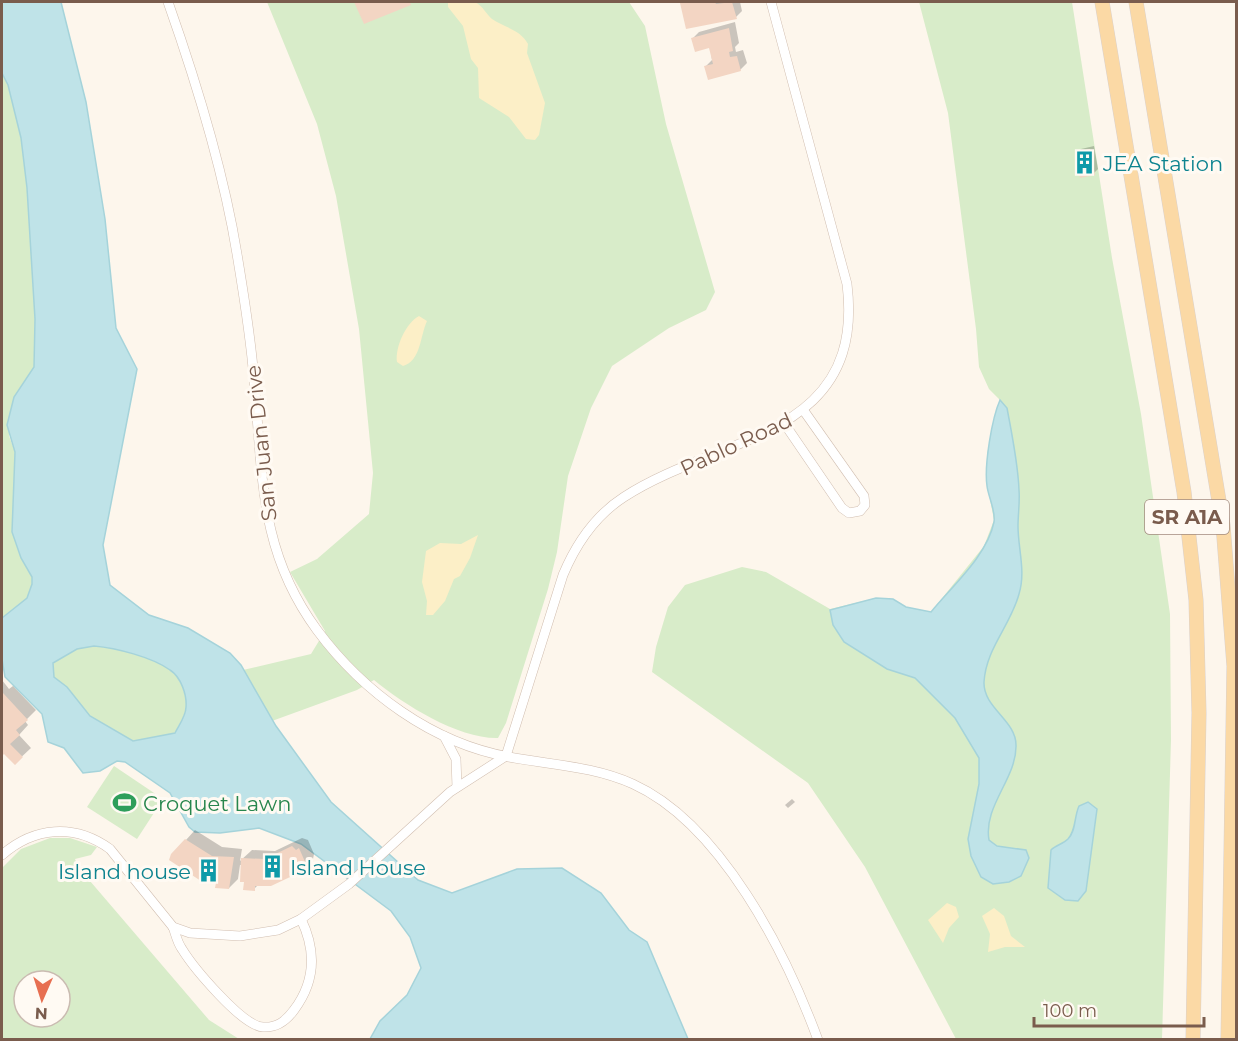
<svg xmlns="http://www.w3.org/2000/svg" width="1238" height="1041" viewBox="0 0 1238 1041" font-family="Montserrat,sans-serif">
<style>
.green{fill:#d8ecc9;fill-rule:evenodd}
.sand{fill:#fcefc7}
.water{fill:#bfe3e8;stroke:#a5d3da;stroke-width:1.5;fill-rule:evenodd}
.shadow{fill:#0003}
.building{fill:#f3d5c3}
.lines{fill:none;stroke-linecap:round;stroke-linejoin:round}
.minor-casing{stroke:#d1beb0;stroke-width:10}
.primary-casing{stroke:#dad1cd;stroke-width:15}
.minor{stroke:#fff;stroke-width:9}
.primary{stroke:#fbd9a5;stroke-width:14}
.labels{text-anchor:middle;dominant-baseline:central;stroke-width:6;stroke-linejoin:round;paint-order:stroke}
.shield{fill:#fffaf3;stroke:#a28b7f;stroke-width:1.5}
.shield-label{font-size:20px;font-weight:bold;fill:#7a5c4d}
.culture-label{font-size:21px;fill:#0d838f;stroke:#fffaf3;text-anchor:start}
.street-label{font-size:21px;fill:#7a5c4d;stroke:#fffaf3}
.leisure-label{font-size:21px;fill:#27864d;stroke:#fffaf3;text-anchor:start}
</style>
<rect width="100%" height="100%" fill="#fdf6ec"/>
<!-- green -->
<g class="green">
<path d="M267,2H629L645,26L666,124L715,292L706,310L669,328L612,366L591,408L568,476L557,552L548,589L506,723L498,738C459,739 404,705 374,680L357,690L272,721L243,670L311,654L325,631L290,572L317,559L369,514L373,473L359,329L336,196L317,124Z"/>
<polygon points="919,2 1072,2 1112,258 1141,414 1170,614 1171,740 1162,1039 956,1039 865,867 808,783 652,672 656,647 668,607 685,585 742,567 766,572 830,609 876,598 893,599 906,607 931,612 984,546 994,520 987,484 987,454 1000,400 989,389 979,367 976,329 948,113"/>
<polygon points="2,73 8,85 21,138 27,188 35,319 34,367 25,382 9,436 15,452 12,532 21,558 32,577 32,584 27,598 2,618"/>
<path d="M94,646C116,648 152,657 170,670C181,677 189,700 185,712C183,719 178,726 175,733L133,741L90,716L67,687L54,677L53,663L76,649Z"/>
<polygon points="114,766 163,799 137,839 87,807"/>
<path d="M50,838H70L97,847L91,855L75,859L78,867L209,1020L239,1039H2V868L21,849ZM24,981H60V1017H24Z"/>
</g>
<!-- sand -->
<g class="sand">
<path d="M448,2H475C483,6 486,14 492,19C505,28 520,29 528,44L527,53L545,103L539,135L535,140L526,139L509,117L479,98L478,68L471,59L463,26L448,7Z"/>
<path d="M419,316L427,321C420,336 421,361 403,366L397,362C395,347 406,323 419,316Z"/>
<polygon points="478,535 470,558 460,576 454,579 445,601 433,615 426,615 427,601 422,582 426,551 440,543 461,544"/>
<polygon points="947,903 956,907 959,917 949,928 943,943 928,920"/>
<polygon points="994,908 1004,916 1011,936 1025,947 1005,947 988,952 990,934 982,916"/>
</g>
<!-- water -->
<g class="water">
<path d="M2,2H61L86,102L105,219L116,328L137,369L103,545L110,585L149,615L188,628L230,653L241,665L276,726L331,802L418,880L452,893L517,869L562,868L601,893L629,930L647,942L688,1039H370L380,1021L407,995L421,968L410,937L391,911L301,844L259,828L220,833L195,832L189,827L170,793L125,762L117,761L100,771L83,773L64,748L48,742L42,714L5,677L2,659V618L27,598L32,584V577L21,558L12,532L15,452L7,425L14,397L34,367L35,319L27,188L21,138L8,85L2,73ZM94,646C116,648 152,657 170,670C181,677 187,695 186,707C186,716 179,725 175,733L133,741L90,716L67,687L54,677L53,663L77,649Z"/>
<path d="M1000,400L1007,408C1012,435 1018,463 1019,490C1020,502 1018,514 1018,526C1018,549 1026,571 1019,594C1011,625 986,648 984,682C983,708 1016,720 1016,745C1017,778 983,806 989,840L997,846L1026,850L1029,858L1021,876L1009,882L993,884L981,877L971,856L968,839L979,784V758L955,718L915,678L887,669L844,642L833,625L830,610L876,598L893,599L906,607L931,612C952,586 987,556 994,522C996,511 988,496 987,486C984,465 992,418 1000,400Z"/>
<path d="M1088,802L1097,809L1086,891L1078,901L1065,900L1048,888L1051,850C1056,845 1063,844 1068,839C1076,831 1074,817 1079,806Z"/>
</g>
<!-- shadow -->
<g class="shadow">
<polygon points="356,2 412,2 365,22"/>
<polygon points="684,2 740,2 742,11 736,17 682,3"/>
<polygon points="735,22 739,43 735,47 736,52 743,50 747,63 740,70 705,67 712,60 710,46 693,38 699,32"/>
<polygon points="1094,146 1098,169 1094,173 1077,153 1081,149"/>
<polygon points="2,680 9,689 13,686 36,710 25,721 28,725 19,735 31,748 15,763 4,752 2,754"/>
<polygon points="792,799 795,802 788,808 785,805"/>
<polygon points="195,830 222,847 242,849 240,861 252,850 275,851 302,838 308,840 314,854 313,859 304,868 271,885 259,884 254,889 246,881 242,865 240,865 238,879 229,888 217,881 186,840"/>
</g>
<!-- building -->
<g class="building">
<polygon points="354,2 410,2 411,5 364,24"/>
<polygon points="686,2 715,2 716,4 732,2 737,19 686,29 680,3"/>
<polygon points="729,28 733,51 729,52 730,57 737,56 741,71 708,80 704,66 713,64 709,48 695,52 691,38"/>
<polygon points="1090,149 1095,175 1080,178 1075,152"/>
<polygon points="3,693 28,720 16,730 20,735 10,744 23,757 15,765 4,754 2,756"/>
<polygon points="185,839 212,856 234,857 229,889 215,888 216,883 201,881 169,860 171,854"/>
<polygon points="292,846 296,850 299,848 306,864 303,865 305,870 271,886 255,886 255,891 243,890 244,882 240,882 241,858 265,859"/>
</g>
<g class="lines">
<defs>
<g id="minor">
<path d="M168,2C197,84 223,168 237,254C244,296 251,338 254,380C263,473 258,550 317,630C363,692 432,743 509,757C551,765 593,766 633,784C721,824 786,953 818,1040"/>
<polyline points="784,423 842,508 849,513 860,511 865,505 864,496 804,411"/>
<polyline points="444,736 456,759 457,787"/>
<path d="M2,855C34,827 74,823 110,849L173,927L190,933L240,936L278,930L301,919L349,884L450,792L506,756L563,575C576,544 596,515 624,497C719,435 866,439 847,284L771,2"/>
<path d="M173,927C176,935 177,942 182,949C193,967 242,1026 263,1027C277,1028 286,1021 294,1010C315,982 317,952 301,919"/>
</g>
<g id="primary">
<polyline points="1102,2 1184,492 1196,600 1199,713 1193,1040"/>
<polyline points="1136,2 1223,525 1234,666 1228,1040"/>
</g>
</defs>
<!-- minor casing -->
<use href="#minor" class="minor-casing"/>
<!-- primary casing -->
<use href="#primary" class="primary-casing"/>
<!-- minor -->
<use href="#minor" class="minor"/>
<!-- primary -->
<use href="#primary" class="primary"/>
</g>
<!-- icons -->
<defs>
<symbol id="building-bare" viewBox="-9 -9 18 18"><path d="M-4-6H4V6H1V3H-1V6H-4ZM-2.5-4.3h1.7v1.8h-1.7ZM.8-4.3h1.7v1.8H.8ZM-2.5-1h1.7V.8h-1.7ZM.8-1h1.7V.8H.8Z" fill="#0f9aa8" stroke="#fffaf3" stroke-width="2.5" paint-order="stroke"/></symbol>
<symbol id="stadium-bare" viewBox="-9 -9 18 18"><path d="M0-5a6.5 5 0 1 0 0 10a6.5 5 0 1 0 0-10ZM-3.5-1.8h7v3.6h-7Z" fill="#2e9e5b" stroke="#fffaf3" stroke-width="2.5" paint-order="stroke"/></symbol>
</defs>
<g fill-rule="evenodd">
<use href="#building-bare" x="1068" y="146" width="33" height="33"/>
<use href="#stadium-bare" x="108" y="786" width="33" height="33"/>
<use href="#building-bare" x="256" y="850" width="33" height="33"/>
<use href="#building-bare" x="192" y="854" width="33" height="33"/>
</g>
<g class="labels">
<!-- shield labels -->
<rect class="shield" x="1145" y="500" width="84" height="34" rx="4.5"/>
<g class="shield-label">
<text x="1187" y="517">SR A1A</text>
</g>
<!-- culture labels -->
<g class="culture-label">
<text x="1103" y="163">JEA Station</text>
<text x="290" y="867">Island House</text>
<text x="191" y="871" text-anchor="end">Island house</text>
</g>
<!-- street labels -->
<g class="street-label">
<text transform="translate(261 443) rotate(-96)">San Juan Drive</text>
<text transform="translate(736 444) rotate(-25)">Pablo Road</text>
</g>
<!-- leisure labels -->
<g class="leisure-label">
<text x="143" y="803">Croquet Lawn</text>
</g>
</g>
<!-- border -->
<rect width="1238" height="1041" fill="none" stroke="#7a5c4d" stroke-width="6"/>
<!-- north arrow -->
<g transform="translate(42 999) rotate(183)"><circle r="28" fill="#fffaf3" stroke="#cabbb1" stroke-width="1.5"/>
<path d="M0-4.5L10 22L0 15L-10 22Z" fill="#e76f51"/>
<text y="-9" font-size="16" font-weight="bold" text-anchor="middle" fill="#7a5c4d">N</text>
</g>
<!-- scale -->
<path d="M1034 1017v9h170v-9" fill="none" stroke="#7a5c4d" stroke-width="3"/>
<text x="1043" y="1017" font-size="18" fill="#7a5c4d" stroke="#fffaf3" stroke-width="4.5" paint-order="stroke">100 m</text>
</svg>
